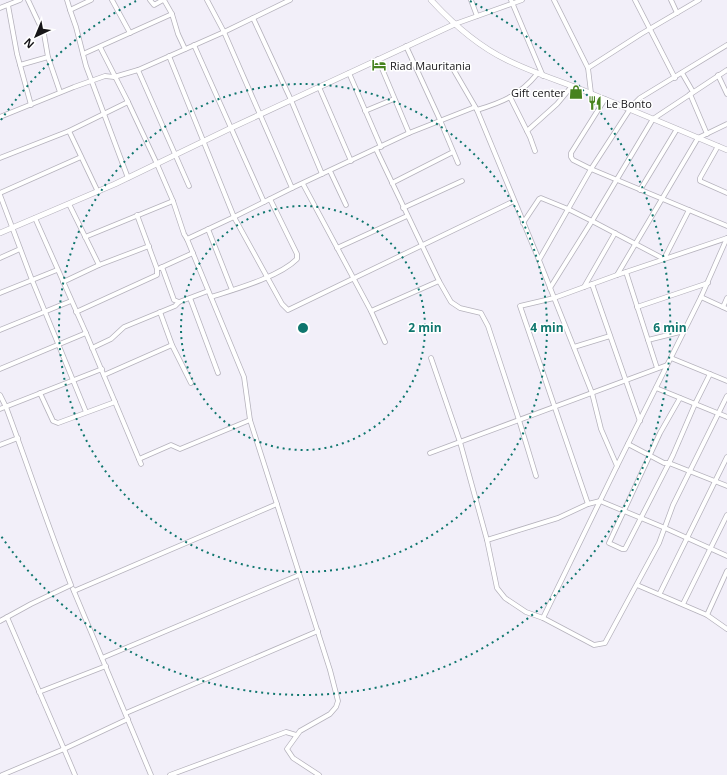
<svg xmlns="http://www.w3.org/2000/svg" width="727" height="775" viewBox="0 0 727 775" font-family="'Open Sans',sans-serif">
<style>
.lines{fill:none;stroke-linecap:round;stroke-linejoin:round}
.minor-casing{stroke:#b5b2bc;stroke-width:5.5}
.tertiary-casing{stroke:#b5b2bc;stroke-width:6}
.minor{stroke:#fff;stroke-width:4}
.tertiary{stroke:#fff;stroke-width:5}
.ring{fill:none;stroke:#0f766e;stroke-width:2;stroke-dasharray:2 4}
.labels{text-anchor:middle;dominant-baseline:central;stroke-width:3;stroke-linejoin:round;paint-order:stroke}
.poi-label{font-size:11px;fill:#161518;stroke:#fff;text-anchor:start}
.centre{fill:#0f766e;stroke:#fff;stroke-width:2}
.ring-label{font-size:12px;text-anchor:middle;font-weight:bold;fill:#0f766e;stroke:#fff;stroke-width:3;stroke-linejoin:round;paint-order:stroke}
</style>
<rect width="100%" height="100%" fill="#f2eff9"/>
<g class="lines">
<defs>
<g id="minor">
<polyline points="28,0 44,34 48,57 60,92"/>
<polyline points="67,0 70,10 91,0"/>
<polyline points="112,0 130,33"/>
<polyline points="150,0 154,5 163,0"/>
<polyline points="164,0 172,14 178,34 185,49"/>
<polyline points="471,0 477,16"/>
<polyline points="511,0 543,76"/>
<polyline points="554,0 588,68 591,93"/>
<polyline points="635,0 675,78"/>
<polyline points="671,0 677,13"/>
<polyline points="8,5 17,54 31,105"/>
<polyline points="0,8 20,0"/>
<polyline points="70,10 76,27 86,66 128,178"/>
<polyline points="253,18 291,100 322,174"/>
<polyline points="455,24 522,0"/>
<polyline points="194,45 264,202"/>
<polyline points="406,46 440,120 458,163"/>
<polyline points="100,47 128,102 157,164 173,201 184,234 187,239 234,217 282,304 288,310 514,201"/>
<polyline points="83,54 172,14"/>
<polyline points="169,56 234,217 292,188 224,32 207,0"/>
<polyline points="378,59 409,133"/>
<polyline points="20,65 48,57"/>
<polyline points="452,67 477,110 539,260"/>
<polyline points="588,68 641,34 699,0"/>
<polyline points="138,70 189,186"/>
<polyline points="349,73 381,147"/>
<polyline points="682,73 693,92"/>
<polyline points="718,75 727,94"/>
<polyline points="319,87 351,161"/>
<polyline points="690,94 707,134"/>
<polyline points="510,97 530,137 535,151"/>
<polyline points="605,99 571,153 571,157 573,160 591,169 727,226"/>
<path d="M477,110C503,102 520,95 537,74"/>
<polyline points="365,111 394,99"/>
<polyline points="0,117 74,87 105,76 114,77 138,70 224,32 290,0"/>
<polyline points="69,131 98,192"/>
<polyline points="527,131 557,104 572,86"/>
<polyline points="718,146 700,178 700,181 727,193"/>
<polyline points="0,158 69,131 128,102"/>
<polyline points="330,171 346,205"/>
<polyline points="392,183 453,152"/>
<polyline points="303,184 371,311 385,342"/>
<polyline points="292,188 409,133 475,107"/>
<polyline points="640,190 677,129"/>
<polyline points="0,193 81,157"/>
<polyline points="0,195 32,280 86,412"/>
<polyline points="69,204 99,265"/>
<polyline points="403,208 462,181"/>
<polyline points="35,218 86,333 141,464"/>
<polyline points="523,223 539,199 541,198 568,209 592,221 653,119 727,70"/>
<polyline points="208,229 232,290"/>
<polyline points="85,237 173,201"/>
<polyline points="187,239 244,377 250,420 330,670 338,701 336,707 330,714 300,731 287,749 293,758 319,775"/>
<polyline points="337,248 407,216"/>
<polyline points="0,258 20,249"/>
<polyline points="162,267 174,300 179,302 208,291"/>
<polyline points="160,268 193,253"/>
<polyline points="626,272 657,368"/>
<polyline points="617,275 698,138 727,124"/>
<polyline points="439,281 451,302 460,308 481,313 488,326 519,420 536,476"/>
<polyline points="63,282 99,265 149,246"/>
<polyline points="592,284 640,421"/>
<polyline points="584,287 615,233"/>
<polyline points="550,288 592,221 664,259 689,210"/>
<polyline points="0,293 57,270"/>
<path d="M211,297C236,289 279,277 297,259V254L270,199"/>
<polyline points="701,297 727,309"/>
<polyline points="190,298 218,373"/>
<polyline points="637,307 708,283"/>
<polyline points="723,307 727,298"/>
<polyline points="371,311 439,281 376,149"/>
<polyline points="76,312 157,275 157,269 137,215"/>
<polyline points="160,312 172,345 191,383"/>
<polyline points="0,330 71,301"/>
<polyline points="648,340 684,331"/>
<polyline points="574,347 610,336"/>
<polyline points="92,348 111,339 124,327 175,306 179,302"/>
<polyline points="431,358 460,442 487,540 497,588 505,598 526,612 543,618 594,645 605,643 659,543 673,505 727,396"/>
<polyline points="671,358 727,381"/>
<polyline points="0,369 86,333"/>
<polyline points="104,375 172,345"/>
<polyline points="656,388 727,417"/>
<polyline points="40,393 53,421 58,423 115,402"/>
<path d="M0,395L6,407C28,466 48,526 71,585L31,604L0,621"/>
<polyline points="680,398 660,433 609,543 622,549 625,549 669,463 727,486"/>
<polyline points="0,409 102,369"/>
<polyline points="628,444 664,463 669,463 673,455 695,404 710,374"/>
<polyline points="0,445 18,438"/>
<polyline points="430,453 667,365"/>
<polyline points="139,459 171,445 180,449 250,420"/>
<polyline points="617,466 601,429 592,393 539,260 591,169 632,106 640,98 727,45"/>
<polyline points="588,504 520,306 554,298 617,275 727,238"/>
<polyline points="487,540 558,518 588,504 600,501 665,528 727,556"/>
<polyline points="727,571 707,615 727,629"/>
<polyline points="637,585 707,615"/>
<polyline points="73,589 151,775"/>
<polyline points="74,591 277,504"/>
<polyline points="660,593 727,457"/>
<polyline points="683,604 727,515"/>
<polyline points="7,617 64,749 128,719"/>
<polyline points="543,618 617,466 701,297 727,238"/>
<polyline points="102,658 299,575"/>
<polyline points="39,692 106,666"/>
<polyline points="126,713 318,631"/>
<polyline points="2,775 64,749 75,775"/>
<polyline points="170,775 286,732 296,735"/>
</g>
<g id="tertiary">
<path d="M431,0C453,24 478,46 507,60C535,74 564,82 592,94C637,112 682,131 727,150"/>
<polyline points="0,233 115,184 231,128 455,24"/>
</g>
</defs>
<!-- minor casing -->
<use href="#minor" class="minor-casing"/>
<!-- tertiary casing -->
<use href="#tertiary" class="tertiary-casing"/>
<!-- minor -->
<use href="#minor" class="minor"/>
<!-- tertiary -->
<use href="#tertiary" class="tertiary"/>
</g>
<!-- distance rings -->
<g class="ring">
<circle cx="303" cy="328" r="122"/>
<circle cx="303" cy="328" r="244"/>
<path d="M1 120A367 367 0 0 1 136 1M470 1A367 367 0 1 1 1 536"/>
</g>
<!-- icons -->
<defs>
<symbol id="hotel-bare" viewBox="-9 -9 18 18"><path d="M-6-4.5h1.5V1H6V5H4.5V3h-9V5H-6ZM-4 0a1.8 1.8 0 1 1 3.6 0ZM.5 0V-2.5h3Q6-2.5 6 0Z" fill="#47831f" stroke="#fff" stroke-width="2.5" paint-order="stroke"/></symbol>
<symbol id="shop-bare" viewBox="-9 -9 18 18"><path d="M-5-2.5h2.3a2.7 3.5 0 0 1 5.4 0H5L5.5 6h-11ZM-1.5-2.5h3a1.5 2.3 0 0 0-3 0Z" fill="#47831f" stroke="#fff" stroke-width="2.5" paint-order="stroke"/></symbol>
<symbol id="restaurant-bare" viewBox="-9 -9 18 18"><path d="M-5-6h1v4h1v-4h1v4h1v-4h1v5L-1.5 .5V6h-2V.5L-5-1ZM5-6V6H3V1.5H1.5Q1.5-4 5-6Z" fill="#47831f" stroke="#fff" stroke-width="2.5" paint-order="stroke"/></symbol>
</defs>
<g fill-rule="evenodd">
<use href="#hotel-bare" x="369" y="55" width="20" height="20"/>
<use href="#shop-bare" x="566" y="82" width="20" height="20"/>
<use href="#restaurant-bare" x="585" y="93" width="20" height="20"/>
</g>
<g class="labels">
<!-- poi labels -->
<g class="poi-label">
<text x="390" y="65">Riad Mauritania</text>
<text x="565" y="92" text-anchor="end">Gift center</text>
<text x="606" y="103">Le Bonto</text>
</g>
</g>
<circle cx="303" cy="328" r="6" class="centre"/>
<g class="ring-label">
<text x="425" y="332">2 min</text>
<text x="547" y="332">4 min</text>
<text x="670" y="332">6 min</text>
</g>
<!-- north arrow -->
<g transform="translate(36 36) rotate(224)" stroke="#ffffff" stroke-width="3" paint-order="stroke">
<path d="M0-3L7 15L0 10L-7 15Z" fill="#161518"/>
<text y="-6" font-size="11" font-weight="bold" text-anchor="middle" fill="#161518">N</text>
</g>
</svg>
